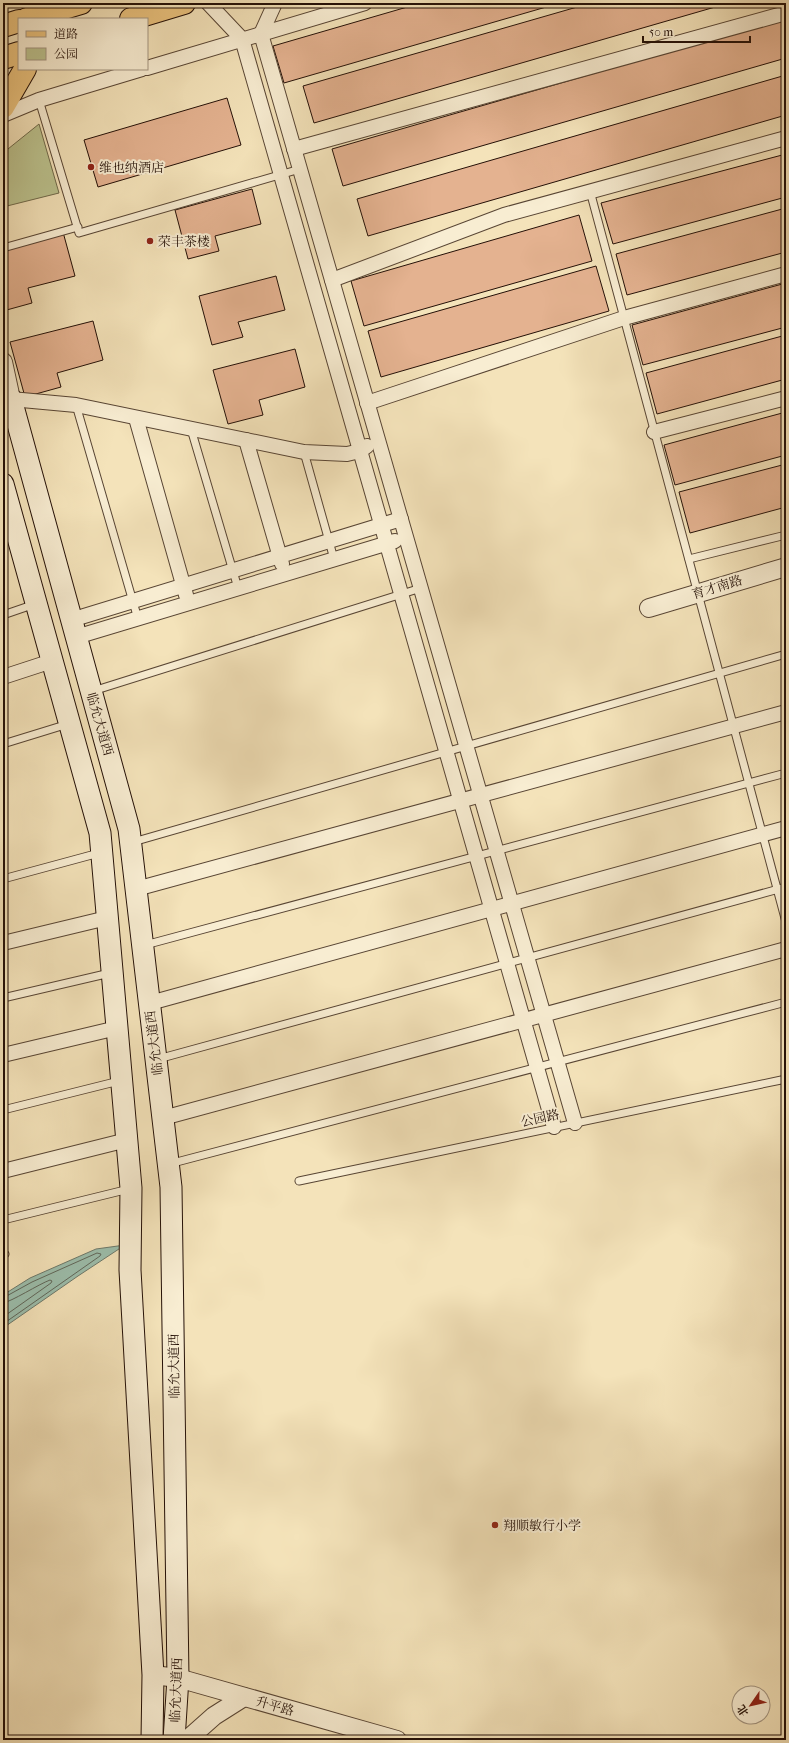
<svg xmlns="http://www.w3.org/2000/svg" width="789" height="1743" viewBox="0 0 789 1743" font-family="'IM FELL French Canon','Noto Serif SC',serif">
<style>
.green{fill:#bcc38f;stroke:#706a4b}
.water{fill:#9cbeac;stroke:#6c786a}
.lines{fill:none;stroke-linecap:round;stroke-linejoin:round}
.shore{stroke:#60675a;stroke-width:1}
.building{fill:#e4b290;stroke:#241007}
.service-casing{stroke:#584534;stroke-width:9}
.minor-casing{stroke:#584534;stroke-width:16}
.tertiary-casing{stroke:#584534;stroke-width:20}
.secondary-casing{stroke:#241007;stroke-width:23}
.primary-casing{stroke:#241007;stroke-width:24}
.service{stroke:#f8edd2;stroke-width:7}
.minor{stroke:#f8edd2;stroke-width:14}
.tertiary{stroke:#f8edd2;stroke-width:18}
.secondary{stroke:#f8edd2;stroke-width:21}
.primary{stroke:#eac27d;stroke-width:22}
.poi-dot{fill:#8f2418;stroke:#f8edd2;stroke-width:1.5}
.labels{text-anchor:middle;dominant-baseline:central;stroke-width:4;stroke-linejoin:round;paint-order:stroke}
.poi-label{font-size:13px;fill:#241007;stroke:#f8edd2;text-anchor:start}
.street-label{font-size:13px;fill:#241007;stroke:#f8edd2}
</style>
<rect width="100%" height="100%" fill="#f4e3ba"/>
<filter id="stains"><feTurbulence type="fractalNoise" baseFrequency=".005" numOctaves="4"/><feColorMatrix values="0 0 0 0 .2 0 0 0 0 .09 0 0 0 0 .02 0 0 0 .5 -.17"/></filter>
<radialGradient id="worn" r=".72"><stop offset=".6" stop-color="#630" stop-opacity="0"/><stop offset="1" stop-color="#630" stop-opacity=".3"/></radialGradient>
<!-- green -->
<polygon class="green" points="39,124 59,193 3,207 3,153"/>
<!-- water -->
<polygon class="water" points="125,1245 78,1276 3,1328 3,1295 30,1278 96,1249"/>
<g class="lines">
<!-- shore -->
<g class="shore">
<polyline points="3,1298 32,1282 97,1253 101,1254 100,1256 3,1324"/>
<path d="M3,1303C11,1302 39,1284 50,1280L52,1281L51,1283L3,1317"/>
</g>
</g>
<!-- building -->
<g class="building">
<polygon points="421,3 560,3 284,83 273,46"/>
<polygon points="591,3 729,3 314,123 303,86"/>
<polygon points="786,18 786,58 343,186 332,149"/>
<polygon points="786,75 786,115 368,236 357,199"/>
<polygon points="227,98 241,145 98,187 84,140"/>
<polygon points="786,154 786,197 613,244 601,203"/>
<polygon points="252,189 261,224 215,236 219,251 188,259 175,210"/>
<polygon points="786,208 786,252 627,295 616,254"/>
<polygon points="579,215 592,261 364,326 351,281"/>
<polygon points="63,232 75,276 28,288 32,303 3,311 3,248"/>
<polygon points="596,266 609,311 381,377 368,331"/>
<polygon points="276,276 285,310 238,322 243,337 212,345 199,296"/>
<polygon points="786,283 786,327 643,365 632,325"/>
<polygon points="93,321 103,360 57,373 61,387 25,397 10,342"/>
<polygon points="786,335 786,379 657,414 646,373"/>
<polygon points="295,349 305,387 259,400 263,415 228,424 213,370"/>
<polygon points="786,412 786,455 675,485 664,445"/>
<polygon points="786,464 786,507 690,533 679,492"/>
</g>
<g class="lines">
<defs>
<g id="service">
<polyline points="39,100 79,233 300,169"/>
<polyline points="590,191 786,922"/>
<polyline points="3,248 78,227"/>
<polyline points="76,405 138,619"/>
<polyline points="191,429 238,588"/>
<polyline points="304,452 334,559"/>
<polyline points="689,559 786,535"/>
<polyline points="3,615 35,604"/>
<polyline points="93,691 421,588"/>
<polyline points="3,744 68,724"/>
<polyline points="133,842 786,654"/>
<polyline points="3,879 99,853"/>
<polyline points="145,945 786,773"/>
<polyline points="3,998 110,973"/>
<polyline points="158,1059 786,887"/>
<polyline points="3,1110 119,1081"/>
<polyline points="169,1164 786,1002"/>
<polyline points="299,1181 786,1079"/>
<polyline points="3,1220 129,1189"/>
<polyline points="3,1255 5,1254"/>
</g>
<g id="minor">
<polyline points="208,3 242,39 554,1127"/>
<polyline points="275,3 261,34 575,1123"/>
<polyline points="147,68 365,3"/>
<polyline points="3,115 39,100 142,69"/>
<polyline points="294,149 786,13"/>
<polyline points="332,280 504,215 786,138"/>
<polyline points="3,402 11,399 76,405 304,452 347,454 360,451 367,446"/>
<polyline points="367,403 624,318 786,274"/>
<polyline points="136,418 186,595"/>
<polyline points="654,432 786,398"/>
<polyline points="246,440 282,564"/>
<polyline points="71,620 401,519"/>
<polyline points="76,637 395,541"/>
<polyline points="3,677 52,661"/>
<polyline points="136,889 786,712"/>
<polyline points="3,943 107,918"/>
<polyline points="150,1003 786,828"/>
<polyline points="3,1055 117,1028"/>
<polyline points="163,1118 786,949"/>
<polyline points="3,1171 127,1140"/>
</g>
<g id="tertiary">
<polyline points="3,362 11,399 3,402"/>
<polyline points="649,608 786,567"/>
<polyline points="153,1675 178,1678 397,1740"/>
<polyline points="187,1740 214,1716 244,1697"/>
</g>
<g id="secondary">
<polyline points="11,399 129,829 171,1187 178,1678 174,1740"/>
<polyline points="3,484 100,833 131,1188 130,1270 153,1675 152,1740"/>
</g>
<g id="primary">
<polyline points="27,19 81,3"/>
<polyline points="131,19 184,3"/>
<polyline points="3,26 19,21"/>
<polyline points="3,58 19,53"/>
<polyline points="3,107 25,69"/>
</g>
</defs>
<!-- service casing -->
<use href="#service" class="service-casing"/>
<!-- minor casing -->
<use href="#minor" class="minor-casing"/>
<!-- tertiary casing -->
<use href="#tertiary" class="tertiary-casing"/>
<!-- secondary casing -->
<use href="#secondary" class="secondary-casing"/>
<!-- primary casing -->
<use href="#primary" class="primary-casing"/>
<!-- service -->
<use href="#service" class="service"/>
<!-- minor -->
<use href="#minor" class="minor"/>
<!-- tertiary -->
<use href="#tertiary" class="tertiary"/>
<!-- secondary -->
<use href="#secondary" class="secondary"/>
<!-- primary -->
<use href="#primary" class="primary"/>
</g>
<!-- markers -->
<g class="poi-dot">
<circle cx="91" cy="167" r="4"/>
<circle cx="150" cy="241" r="4"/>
<circle cx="495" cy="1525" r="4"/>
</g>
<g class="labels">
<!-- poi labels -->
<g class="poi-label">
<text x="99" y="167">维也纳酒店</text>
<text x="158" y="241">荣丰茶楼</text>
<text x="503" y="1525">翔顺敏行小学</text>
</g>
<!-- street labels -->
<g class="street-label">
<text transform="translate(717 587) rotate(-17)">育才南路</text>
<text transform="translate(100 724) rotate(74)">临允大道西</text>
<text transform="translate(154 1043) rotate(-97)">临允大道西</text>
<text transform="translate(540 1118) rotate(-12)">公园路</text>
<text transform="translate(174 1366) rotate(-91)">临允大道西</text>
<text transform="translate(176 1690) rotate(-88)">临允大道西</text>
<text transform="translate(275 1706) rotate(16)">升平路</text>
</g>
</g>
<!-- margin -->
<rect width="789" height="1743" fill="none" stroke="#f4e3ba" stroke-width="16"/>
<rect x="4" y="4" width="781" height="1735" fill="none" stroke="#241007" stroke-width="2"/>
<rect x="8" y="8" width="773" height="1727" fill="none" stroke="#241007"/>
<!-- legend -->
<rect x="18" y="18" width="130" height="52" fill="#f8edd2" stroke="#a39581"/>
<rect x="26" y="31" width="20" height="6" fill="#eac27d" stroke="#a39581"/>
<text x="54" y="38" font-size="12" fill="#241007">道路</text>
<rect x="26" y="48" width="20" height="12" fill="#bcc38f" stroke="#a39581"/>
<text x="54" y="58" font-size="12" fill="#241007">公园</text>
<!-- north arrow -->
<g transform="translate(751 1705) rotate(236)"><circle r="19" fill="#f8edd2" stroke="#a39581"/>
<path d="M0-3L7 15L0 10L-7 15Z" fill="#8f2418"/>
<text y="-6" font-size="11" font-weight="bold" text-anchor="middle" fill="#241007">北</text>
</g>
<!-- scale -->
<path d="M643 36v6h107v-6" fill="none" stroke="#241007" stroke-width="2"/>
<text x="649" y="36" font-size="12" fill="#241007" stroke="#f8edd2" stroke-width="3" paint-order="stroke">50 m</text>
<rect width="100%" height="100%" filter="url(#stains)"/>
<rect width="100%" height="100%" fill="url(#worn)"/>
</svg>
